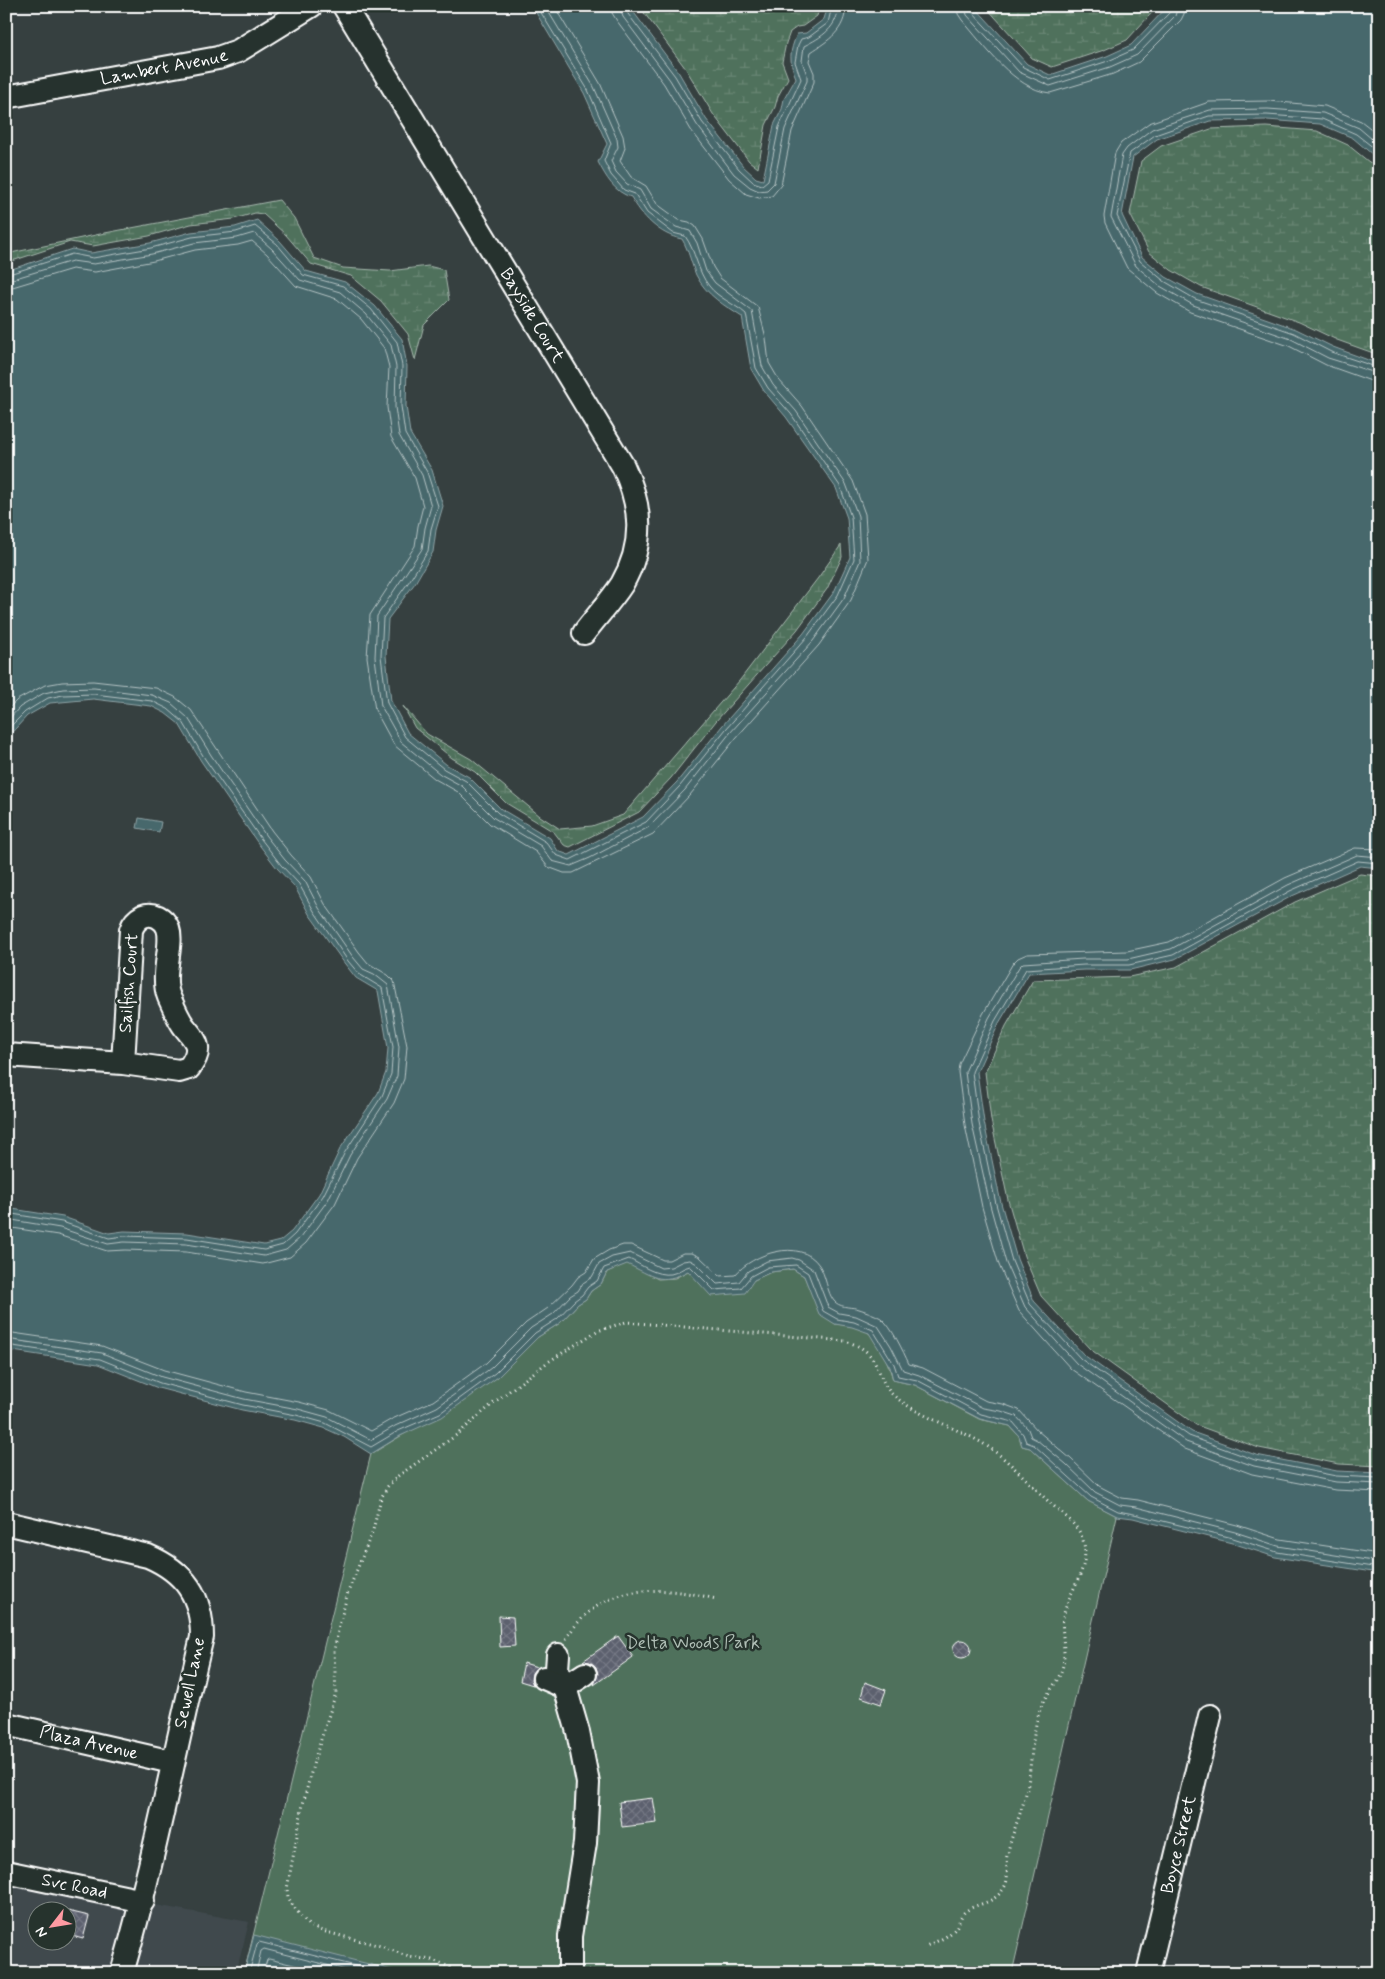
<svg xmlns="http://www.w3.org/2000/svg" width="1385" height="1979" viewBox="0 0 1385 1979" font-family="Mynerve,sans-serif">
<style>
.built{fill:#414a4e;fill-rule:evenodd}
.wetland{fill:url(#wetland-marsh);stroke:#a7b8ae}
.green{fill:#4f715c;stroke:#a7b8ae}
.water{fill:#46686c;stroke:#90a4a7}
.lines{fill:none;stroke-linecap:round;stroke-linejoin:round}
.shore{stroke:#b5c3c4;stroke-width:1}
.building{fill:url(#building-cross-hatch);stroke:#fff}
.minor-casing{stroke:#fff;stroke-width:26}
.path{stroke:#fff;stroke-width:3;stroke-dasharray:1 4;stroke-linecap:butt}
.minor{stroke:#26332d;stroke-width:22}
.labels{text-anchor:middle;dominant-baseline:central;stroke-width:5;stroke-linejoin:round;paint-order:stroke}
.street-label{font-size:18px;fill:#fff;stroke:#26332d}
.park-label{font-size:18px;fill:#b0bfb6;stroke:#26332d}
</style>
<defs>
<pattern id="wetland-marsh" width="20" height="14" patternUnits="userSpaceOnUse" patternTransform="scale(1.25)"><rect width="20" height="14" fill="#4f715c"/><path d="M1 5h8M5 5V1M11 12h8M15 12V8" fill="none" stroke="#698674"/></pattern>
<pattern id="building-cross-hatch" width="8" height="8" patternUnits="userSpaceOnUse" patternTransform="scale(1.25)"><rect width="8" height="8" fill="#5b606e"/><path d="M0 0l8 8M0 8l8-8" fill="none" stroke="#747884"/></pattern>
</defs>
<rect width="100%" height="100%" fill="#364040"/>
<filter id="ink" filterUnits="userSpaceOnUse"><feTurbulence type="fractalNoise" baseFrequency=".02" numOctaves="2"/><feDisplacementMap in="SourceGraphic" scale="10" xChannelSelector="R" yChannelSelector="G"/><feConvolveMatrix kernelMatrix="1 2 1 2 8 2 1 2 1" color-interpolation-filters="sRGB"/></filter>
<g filter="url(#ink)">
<!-- built -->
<path class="built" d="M6,1878L249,1922L236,1973H6ZM38,1912H68V1942H38Z"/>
<!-- wetland -->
<g class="wetland">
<polygon points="639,6 820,6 817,16 803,26 797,27 790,32 786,43 782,62 788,78 778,96 775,107 766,125 758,168 749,161 713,114 686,69"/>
<polygon points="985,6 1158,6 1127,40 1104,50 1052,67 1032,58"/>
<polygon points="1266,127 1317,131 1348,145 1369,162 1379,166 1379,355 1337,340 1299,322 1201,287 1171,270 1149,252 1130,214 1141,161 1161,146 1211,129"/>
<polygon points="279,200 294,218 314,258 343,268 390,271 428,266 444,270 449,300 424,325 415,360 408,334 381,301 351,276 311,264 286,235 263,214 255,213 234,219 191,224 149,236 93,246 70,242 6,263 6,254 105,233"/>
<polygon points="841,545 842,557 827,589 797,630 716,721 671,778 639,812 570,847 564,845 554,832 506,803 475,772 452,758 415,728 403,706 427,734 471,759 540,816 560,829 592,826 623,815 740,680 818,578"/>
<polygon points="1360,874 1379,876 1379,1466 1339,1464 1259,1448 1196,1425 1090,1349 1041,1296 1024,1256 1008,1200 991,1120 985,1072 1006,1026 1033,980 1129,977 1176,967 1295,902"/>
</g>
<!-- green -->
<path class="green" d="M627,1263L658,1279L675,1278L688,1271L754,1280L771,1272L793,1269L804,1276L810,1290L835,1324C845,1325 862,1327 870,1334C880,1343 890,1367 893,1380L915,1385L979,1419L1010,1426L1019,1436L1022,1446L1030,1448L1088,1501L1117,1516L1012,1973H244L371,1454L498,1377L538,1337L560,1323L578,1304L586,1299L591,1291L601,1284L607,1272Z"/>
<!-- water -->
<g class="water">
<path d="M532,6H629L679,73L706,119L743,166L756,178L763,180L774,125L782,109L784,99L796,78C789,60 789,53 797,34L806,33L824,19L828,6H974L1027,64L1050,75L1107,56L1131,45L1168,6H1379V157L1373,155L1353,138L1320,124L1267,120L1210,121L1157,139L1133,157L1122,215L1142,257L1166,277L1197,294L1296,329L1333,347L1379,364V868L1360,866L1292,896L1175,959L1130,970H1084L1029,973L999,1023L977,1072L984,1122L1001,1203L1017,1259L1034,1301L1084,1355L1192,1432L1256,1455L1337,1471L1379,1473V1573L1275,1557L1232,1543L1133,1518L1117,1516L1088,1501L1030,1448L1022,1446L1019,1436L1010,1426L980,1419L915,1385L893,1380L890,1367L869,1333L852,1327L835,1324L819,1314L804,1276L793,1269L771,1272L754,1280L745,1293L711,1296L688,1271C660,1286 653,1276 627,1264L607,1272L601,1284L591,1291L586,1299L578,1304L560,1323L538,1337L498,1377L442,1417L400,1436L371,1454L344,1437L324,1428L295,1420L242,1410L158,1388L98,1364L6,1350V1208L63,1217L109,1233L124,1231L187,1233L264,1245L280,1241L292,1231L319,1194L340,1149L378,1093L386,1072L388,1048L378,991L356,978L345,964L309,914L295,887L277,868L257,842L201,761L179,724L165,713L151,706L93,699L50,703L27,716L6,739V271L72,249L91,253L150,243L191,232L235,227L257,220L280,241L306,271L345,282L375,306L402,339L407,366L406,406L410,433L432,470L443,506L436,530L433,552L415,583L388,619L386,656L391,701L408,733L447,765L469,777L501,809L550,838L558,851L569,855L643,817L677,782L722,726L803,634L834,592L850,557L847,518L836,488L786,417L764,391L751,369L742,317C725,306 706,295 696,275C691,263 689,251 682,239C659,235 642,216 631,197C614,192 606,177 598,162L607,144L584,93Z"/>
<polygon points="139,818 161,822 159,832 137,828"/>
<polygon points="254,1935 404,1973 244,1973"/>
</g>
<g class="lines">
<!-- shore -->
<g class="shore">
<path d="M612,6V13L617,21L664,84L691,130L729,179L746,194L759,198L772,196L781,185L792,131L814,82V73L809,61L811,52C829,40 845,31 846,6"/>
<path d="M619,6L623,17L670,80L697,125L734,174L750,187L759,191L767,190L774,183L785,129L807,81V75L802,61L804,46C822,37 837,28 839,6"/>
<polyline points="625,6 628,14 675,76 702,122 739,169 753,182 762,185 768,180 779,127 801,79 795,62 798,45 801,39 809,37 828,23 832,6"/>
<path d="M957,6L958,14L962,20C984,45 1014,89 1050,93L1113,74L1139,62L1181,20L1184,14L1185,6"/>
<polyline points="965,6 967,15 1019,72 1050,86 1110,67 1137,55 1175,16 1178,6"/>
<polyline points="971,6 972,12 1023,67 1050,80 1108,61 1133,50 1170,12 1171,6"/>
<polyline points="1379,135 1361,121 1325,106 1268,101 1209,102 1149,123 1121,143 1115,153 1104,216 1105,223 1127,268 1157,293 1190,312 1289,346 1326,365 1371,381 1379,382"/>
<polyline points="1379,145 1359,128 1323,113 1268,109 1210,110 1152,129 1127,148 1122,155 1111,217 1136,266 1160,286 1193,305 1291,339 1328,358 1379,374"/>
<polyline points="1379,152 1356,134 1322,119 1267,115 1209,116 1155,135 1130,153 1117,216 1140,261 1164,281 1195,299 1294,333 1331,352 1379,368"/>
<path d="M6,275L72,254L93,258L151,248L192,237L236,232L255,226L277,244L303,275L343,286L371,309L397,342L402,366L401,406L405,434L427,472L438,506L431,529L428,551L410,580L383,618L381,656L387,703L405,737L444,769L466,781L498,813L546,842L556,855L570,860L646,822L680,786L726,729L807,637L838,595L854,559L851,517L840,486L791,414L768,388L756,368L746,314C735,304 718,298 709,286C697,271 696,251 685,236L673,233L647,213L635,194L624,190L611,175L604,161L611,143L588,90L537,6"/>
<polyline points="6,281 72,261 94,264 152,254 194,243 237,238 254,233 272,249 300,280 340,292 366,314 391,345 396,367 395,407 399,435 422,475 431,506 425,528 422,549 377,616 375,657 381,706 401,742 440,774 462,786 494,818 541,846 552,861 571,866 590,858 649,827 685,790 730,733 813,641 844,598 860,561 858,516 846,484 796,411 773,385 762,366 752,311 715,283 706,271 697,243 690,231 676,227 651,209 640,190 627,184 616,172 611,161 618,147 617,139 594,87 545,6"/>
<polyline points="6,289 72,269 95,272 154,261 195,250 238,245 252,241 267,254 296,286 337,299 361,319 384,348 389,367 387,407 391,437 415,478 423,506 418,526 415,546 370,615 367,657 375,710 394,745 435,779 458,792 490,824 536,852 548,867 564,873 573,873 653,834 690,795 736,738 819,645 851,600 868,559 865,514 853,481 802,406 779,380 769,363 766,338 758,307 720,278 713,267 703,239 695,226 689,222 679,220 657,204 646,186 631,177 620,161 625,148 623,136 600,83 554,6"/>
<polyline points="6,711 17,700 45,685 62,682 93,681 156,688 175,697 191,710 272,831 291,855 311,877 325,904 359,952 368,963 388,975 394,981 407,1046 404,1079 394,1103 357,1158 335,1204 306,1243 290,1257 263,1264 186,1252 125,1250 107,1251 58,1235 6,1227"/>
<polyline points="6,722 20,707 44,693 63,689 94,688 152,695 171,703 188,718 211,755 266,836 285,860 305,881 319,908 353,957 363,969 374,974 388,985 399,1047 397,1076 387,1099 350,1155 328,1200 300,1238 286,1250 264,1256 186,1244 124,1242 108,1244 60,1228 6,1219"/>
<polyline points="6,731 25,712 48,698 63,695 94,694 152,701 168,709 183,722 205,759 261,839 281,865 299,884 314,911 348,961 359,974 382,988 393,1047 391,1074 382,1096 345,1152 323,1196 295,1234 283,1245 264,1250 187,1238 124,1236 109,1238 62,1222 6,1213"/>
<polyline points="1379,849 1355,848 1285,878 1169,942 1127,951 1027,954 1018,958 1013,963 983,1014 959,1064 958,1072 965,1125 982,1207 999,1265 1019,1311 1071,1369 1185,1449 1252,1474 1335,1490 1379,1492"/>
<polyline points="1379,857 1357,855 1288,885 1171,949 1128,959 1083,959 1023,963 1019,967 989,1018 965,1072 972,1124 990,1205 1006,1263 1025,1307 1077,1364 1186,1442 1254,1466 1336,1482 1379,1484"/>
<polyline points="1379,863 1358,861 1290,891 1173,955 1129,965 1084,965 1026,969 995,1021 972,1072 979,1123 996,1204 1012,1261 1030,1304 1081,1359 1189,1436 1255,1460 1336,1476 1379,1478"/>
<path d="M6,1332L102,1346L164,1370L246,1392L299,1402L329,1410L371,1431L392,1419L433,1401L486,1363L526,1323L548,1308L572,1285L578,1277L586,1272L594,1259L609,1250L623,1245H631L663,1260H669L683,1253H692L700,1257L720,1276L735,1275C752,1254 800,1237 819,1265C826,1275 827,1293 834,1301C839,1307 849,1307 856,1308C863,1310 874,1314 881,1318C892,1327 903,1351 909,1364L923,1368L986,1401L1003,1404L1019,1410L1038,1431L1071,1459L1099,1486L1122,1498L1138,1500L1237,1525L1280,1539L1379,1554"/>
<polyline points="6,1339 102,1353 162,1377 244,1399 298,1409 327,1417 371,1440 395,1426 437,1407 491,1368 531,1328 553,1314 570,1296 578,1291 583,1283 592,1277 599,1264 612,1257 630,1253 661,1268 671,1267 683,1261 690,1260 697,1264 717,1284 739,1282 748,1271 767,1261 792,1258 799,1260 814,1270 828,1307 839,1313 856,1316 878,1326 891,1346 903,1370 919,1375 983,1408 1001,1411 1016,1416 1028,1429 1031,1437 1037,1440 1066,1464 1095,1492 1120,1505 1136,1507 1235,1532 1278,1546 1379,1562"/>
<path d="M6,1345L100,1359L160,1383L243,1405L296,1415L325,1423L371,1447L398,1431L440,1413L495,1373L535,1333L557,1319L574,1301L582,1295L588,1287L597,1281L604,1268L629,1259C642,1265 655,1276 671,1274C678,1273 683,1267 690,1266L714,1290L741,1288L751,1276L768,1267L796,1265L808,1273L823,1311L837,1319L854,1322L873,1330L894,1364L898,1376L917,1380L981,1414L1013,1422L1023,1434L1026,1442L1034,1445L1091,1497L1118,1511L1134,1514L1233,1538L1277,1552L1379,1568"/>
<polyline points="249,1973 257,1944 259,1942 384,1973"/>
<polyline points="256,1973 261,1951 264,1949 358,1973"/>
<polyline points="263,1973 267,1960 269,1959 327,1973"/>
</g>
</g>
<!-- building -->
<g class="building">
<polygon points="499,1616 513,1617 515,1646 500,1647"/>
<polygon points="618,1636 633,1657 594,1685 598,1674 596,1667 590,1662 583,1661"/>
<circle cx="962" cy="1649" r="9"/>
<polygon points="524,1663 537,1667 532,1673 531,1679 533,1685 520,1681"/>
<polygon points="865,1682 886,1690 881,1704 861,1697"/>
<polygon points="653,1798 657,1823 622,1827 619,1802"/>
<polygon points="68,1911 89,1916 83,1939 68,1935"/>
</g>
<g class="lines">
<defs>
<g id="minor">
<path id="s1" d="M344,6L623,466C642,506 645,544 622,584C611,601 596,617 584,633"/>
<path id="s2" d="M6,97L218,58L238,51L311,6"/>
<path d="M6,1055L123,1063L179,1071L189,1068C193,1062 198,1056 197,1047C196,1039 187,1031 183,1025C177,1016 173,1006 169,997C160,975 174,945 168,928C164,918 153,912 143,916C137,919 133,924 131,930L123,1063"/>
<path d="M6,1523L148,1556C185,1572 202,1596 202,1637C175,1749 154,1862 122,1973"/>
<polyline points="558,1655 557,1669 565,1687 585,1674"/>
<polyline points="544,1678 565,1687 578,1732 588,1783 585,1843 570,1936 570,1973"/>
<path id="s3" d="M6,1724L172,1762"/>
<path id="s4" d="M6,1872L143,1901"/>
<path id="s5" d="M1148,1973L1210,1716"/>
</g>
</defs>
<!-- minor casing -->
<use href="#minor" class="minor-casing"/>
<!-- path -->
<g class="path">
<path d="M566,1639C601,1582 659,1585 716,1599"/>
<polyline points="588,1971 601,1973"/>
<path d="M459,1973L443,1964L432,1960L409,1957L381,1946L322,1931L309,1926L293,1906L288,1897L287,1889L303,1804L314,1761L336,1693L334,1651L339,1626L348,1592L373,1530L381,1498L388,1486L398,1476L458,1434L496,1401L548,1362L597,1331L626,1322L845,1341C887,1353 872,1381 898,1399C922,1417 949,1425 975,1439C1004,1454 1026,1480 1049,1502C1058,1510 1075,1523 1080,1533C1096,1564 1068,1589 1063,1618C1061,1633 1066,1650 1063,1665C1060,1681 1047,1692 1041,1707C1032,1731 1032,1758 1028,1784C1024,1808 1012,1831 1007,1856C1005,1866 1010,1876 1005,1886C995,1905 978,1902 966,1911C960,1915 959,1926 953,1931C946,1938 935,1942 926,1946"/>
<polyline points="535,1973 551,1971"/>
</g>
<!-- minor -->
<use href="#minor" class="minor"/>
</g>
</g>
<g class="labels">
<!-- street labels -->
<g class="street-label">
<text stroke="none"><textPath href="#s2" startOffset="161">Lambert Avenue</textPath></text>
<text stroke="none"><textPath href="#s1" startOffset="362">Bayside Court</textPath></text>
<text transform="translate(129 983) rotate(-86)">Sailfish Court</text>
<text transform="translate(190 1683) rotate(-78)">Sewell Lane</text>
<text stroke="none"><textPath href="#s3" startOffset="85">Plaza Avenue</textPath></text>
<text stroke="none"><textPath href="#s5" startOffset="132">Boyce Street</textPath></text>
<text stroke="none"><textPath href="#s4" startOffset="70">Svc Road</textPath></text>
</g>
<!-- park labels -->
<g class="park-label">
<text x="693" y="1643">Delta Woods Park</text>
</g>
</g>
<!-- margin -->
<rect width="1385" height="1979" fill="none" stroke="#26332d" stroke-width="25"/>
<rect x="12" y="12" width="1360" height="1954" fill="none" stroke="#fff" stroke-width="2" filter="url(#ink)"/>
<!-- north arrow -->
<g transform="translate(52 1926) rotate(239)"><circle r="24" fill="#26332d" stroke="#7d8581"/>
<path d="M0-4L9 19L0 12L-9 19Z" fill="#ff9aa2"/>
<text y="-8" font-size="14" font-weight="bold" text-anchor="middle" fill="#ffffff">N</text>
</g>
</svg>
